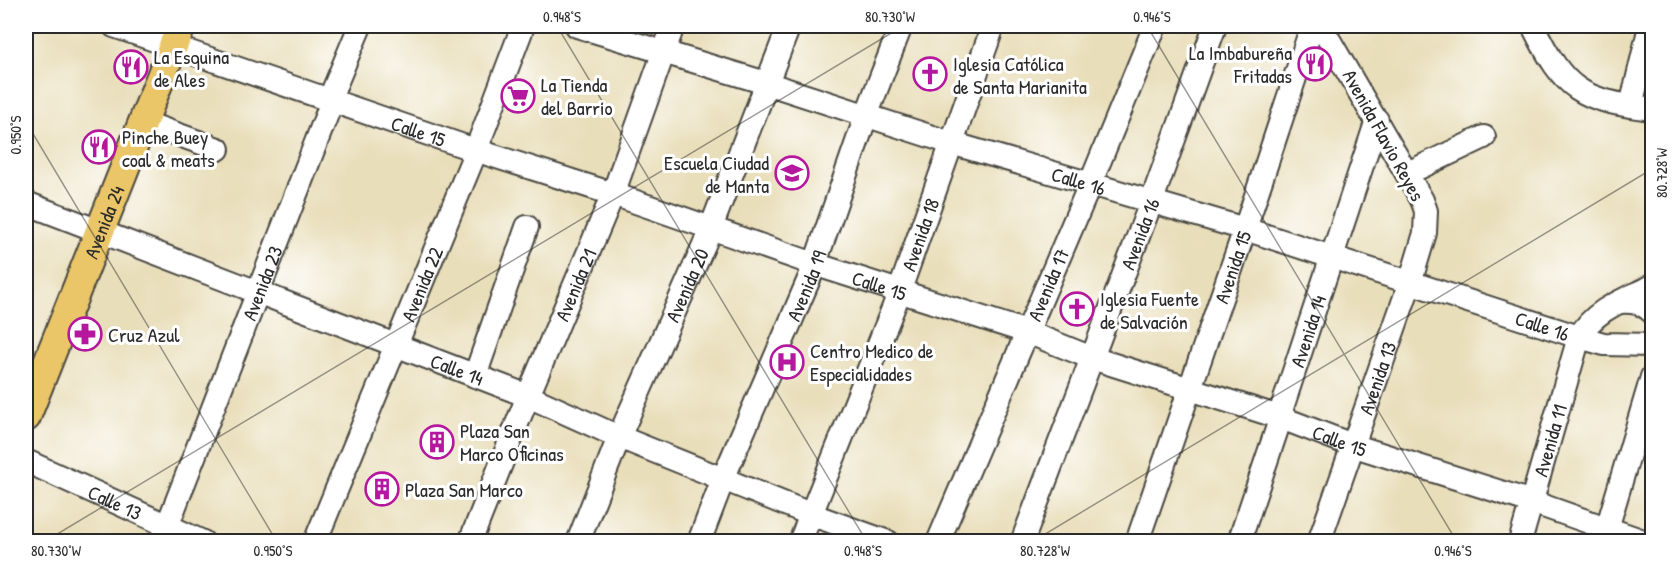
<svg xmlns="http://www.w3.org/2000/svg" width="1678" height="567" viewBox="0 0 1678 567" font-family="'Patrick Hand',sans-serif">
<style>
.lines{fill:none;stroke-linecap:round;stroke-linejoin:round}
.minor-casing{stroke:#484640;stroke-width:26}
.major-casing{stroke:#484640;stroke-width:32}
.path{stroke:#484640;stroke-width:3;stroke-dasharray:4.5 4.5;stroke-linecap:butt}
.minor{stroke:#fff;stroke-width:22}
.major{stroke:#ebc669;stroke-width:28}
.ticks{fill:none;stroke:#2b2b2b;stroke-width:1.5;stroke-opacity:0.45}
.labels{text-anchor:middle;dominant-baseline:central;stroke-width:6;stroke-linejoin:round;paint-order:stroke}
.poi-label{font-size:20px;fill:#2b2b2b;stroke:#fff;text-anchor:start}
.street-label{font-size:20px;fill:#2b2b2b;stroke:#fff}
.neatline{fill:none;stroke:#2b2b2b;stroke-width:2}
.ticks-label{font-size:15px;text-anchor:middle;fill:#2b2b2b}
</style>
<rect width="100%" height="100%" fill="#fff"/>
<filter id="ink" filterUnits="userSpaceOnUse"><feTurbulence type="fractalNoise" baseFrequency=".0167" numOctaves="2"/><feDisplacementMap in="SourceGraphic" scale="12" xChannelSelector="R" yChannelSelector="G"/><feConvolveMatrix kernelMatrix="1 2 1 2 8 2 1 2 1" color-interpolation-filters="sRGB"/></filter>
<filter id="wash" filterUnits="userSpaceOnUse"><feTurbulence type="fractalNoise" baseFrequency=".008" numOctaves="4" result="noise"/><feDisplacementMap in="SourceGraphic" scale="24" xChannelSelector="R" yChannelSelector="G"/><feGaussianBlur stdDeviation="1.35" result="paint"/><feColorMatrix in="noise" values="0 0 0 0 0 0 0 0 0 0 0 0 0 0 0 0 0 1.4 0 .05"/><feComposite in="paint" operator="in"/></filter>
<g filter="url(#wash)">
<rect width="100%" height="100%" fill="#e9deba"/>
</g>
<g filter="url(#ink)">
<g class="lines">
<defs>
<g id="minor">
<path id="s1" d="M114,26L475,150L613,194L814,264L1027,332L1092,358L1279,417L1352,445L1532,502L1646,542"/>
<path id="s2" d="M577,26L766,83L951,143L1245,229L1579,337L1604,344L1652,345"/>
<path d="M1533,26C1565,91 1580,100 1652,109"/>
<polyline points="1631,106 1650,26"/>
<polyline points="143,122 218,149"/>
<polyline points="1408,173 1484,137"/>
<path id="s3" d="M26,203L528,396L619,437L810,514L888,542"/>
<path d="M1620,302C1633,301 1643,303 1652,312"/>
<polyline points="475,376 527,227"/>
<path id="s4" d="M26,461L203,542"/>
<path id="s5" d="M161,542L329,109L330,98L360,26"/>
<path id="s6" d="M315,542L473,158L523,26"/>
<path id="s7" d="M470,542L528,396L613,194L673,26"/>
<path id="s8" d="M578,542L619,437L707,238L789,26"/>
<path id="s9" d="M699,542L723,479L812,272L866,116L901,26"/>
<path id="s10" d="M800,542L896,301L993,26"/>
<path id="s11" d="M938,542L1091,182L1155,26"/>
<path id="s12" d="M1022,542L1152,200L1215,26"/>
<path id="s13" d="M1137,542L1245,229L1312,26"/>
<path id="s14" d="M1239,542L1277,429L1279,417L1377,120"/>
<path id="s15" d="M1319,542L1410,283L1425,233L1426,211L1422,200L1321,26"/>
<path id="s16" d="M1520,542L1579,337C1595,309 1624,300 1652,286"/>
<polyline points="1603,542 1652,377"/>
</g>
<g id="major">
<path id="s17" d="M26,417L181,26"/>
</g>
</defs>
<!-- minor casing -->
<use href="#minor" class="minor-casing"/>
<!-- major casing -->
<use href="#major" class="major-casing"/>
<!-- path -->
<polyline class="path" points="84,26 96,30"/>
<!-- minor -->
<use href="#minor" class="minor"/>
<!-- major -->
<use href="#major" class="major"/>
</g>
</g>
<!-- ticks -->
<path class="ticks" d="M557,26L867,542M1147,26L1457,542M26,122L277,542M44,542L903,26M1032,542L1652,169"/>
<!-- icons -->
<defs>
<symbol id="restaurant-ring" viewBox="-11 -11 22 22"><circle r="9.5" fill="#fff" stroke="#b5179e" stroke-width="1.5"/><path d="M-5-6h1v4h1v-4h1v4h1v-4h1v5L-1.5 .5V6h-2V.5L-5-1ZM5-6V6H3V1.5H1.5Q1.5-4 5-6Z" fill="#b5179e"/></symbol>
<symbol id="church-ring" viewBox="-11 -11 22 22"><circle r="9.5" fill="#fff" stroke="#b5179e" stroke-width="1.5"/><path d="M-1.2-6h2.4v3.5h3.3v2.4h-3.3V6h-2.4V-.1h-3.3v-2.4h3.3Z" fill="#b5179e"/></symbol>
<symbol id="supermarket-ring" viewBox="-11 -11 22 22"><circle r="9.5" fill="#fff" stroke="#b5179e" stroke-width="1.5"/><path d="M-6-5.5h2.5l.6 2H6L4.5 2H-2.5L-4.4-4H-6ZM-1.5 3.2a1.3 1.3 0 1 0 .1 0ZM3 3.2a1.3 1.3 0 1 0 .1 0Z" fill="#b5179e"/></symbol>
<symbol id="school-ring" viewBox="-11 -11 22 22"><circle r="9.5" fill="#fff" stroke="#b5179e" stroke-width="1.5"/><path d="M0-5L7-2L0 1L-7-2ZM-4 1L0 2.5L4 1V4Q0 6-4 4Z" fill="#b5179e"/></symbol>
<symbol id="pharmacy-ring" viewBox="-11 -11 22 22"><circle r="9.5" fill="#fff" stroke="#b5179e" stroke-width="1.5"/><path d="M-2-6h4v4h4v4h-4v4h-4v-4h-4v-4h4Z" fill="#b5179e"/></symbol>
<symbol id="hospital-ring" viewBox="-11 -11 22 22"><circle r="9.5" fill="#fff" stroke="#b5179e" stroke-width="1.5"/><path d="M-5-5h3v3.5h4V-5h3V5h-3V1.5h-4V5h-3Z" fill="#b5179e"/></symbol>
<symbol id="building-ring" viewBox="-11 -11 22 22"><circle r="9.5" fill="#fff" stroke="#b5179e" stroke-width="1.5"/><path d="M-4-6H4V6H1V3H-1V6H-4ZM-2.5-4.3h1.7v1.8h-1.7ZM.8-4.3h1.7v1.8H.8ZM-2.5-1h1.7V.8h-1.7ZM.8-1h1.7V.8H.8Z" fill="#b5179e"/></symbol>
</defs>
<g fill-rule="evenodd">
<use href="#restaurant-ring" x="1296" y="45" width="38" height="38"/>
<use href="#restaurant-ring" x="112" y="48" width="38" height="38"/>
<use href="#church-ring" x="911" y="55" width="38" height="38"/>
<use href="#supermarket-ring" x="499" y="77" width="38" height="38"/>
<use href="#restaurant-ring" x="80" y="128" width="38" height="38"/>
<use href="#school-ring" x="773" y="154" width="38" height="38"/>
<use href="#church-ring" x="1058" y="290" width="38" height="38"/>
<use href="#pharmacy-ring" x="66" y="315" width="38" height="38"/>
<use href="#hospital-ring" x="768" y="343" width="38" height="38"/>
<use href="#building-ring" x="418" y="423" width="38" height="38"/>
<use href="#building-ring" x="363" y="470" width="38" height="38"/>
</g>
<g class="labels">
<!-- poi labels -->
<g class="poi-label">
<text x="1292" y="52" text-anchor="end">La Imbabureña<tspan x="1292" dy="23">Fritadas</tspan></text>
<text x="154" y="56">La Esquina<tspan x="154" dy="23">de Ales</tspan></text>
<text x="953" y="63">Iglesia Católica<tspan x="953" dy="23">de Santa Marianita</tspan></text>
<text x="541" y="84">La Tienda<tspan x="541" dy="23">del Barrio</tspan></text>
<text x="122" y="136">Pinche Buey<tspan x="122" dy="23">coal &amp; meats</tspan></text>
<text x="769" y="162" text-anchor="end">Escuela Ciudad<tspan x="769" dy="23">de Manta</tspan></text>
<text x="1100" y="298">Iglesia Fuente<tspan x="1100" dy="23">de Salvación</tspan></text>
<text x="108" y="334">Cruz Azul</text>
<text x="810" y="350">Centro Medico de<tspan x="810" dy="23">Especialidades</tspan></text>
<text x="460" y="430">Plaza San<tspan x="460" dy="23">Marco Oficinas</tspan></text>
<text x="405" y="489">Plaza San Marco</text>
</g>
<!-- street labels -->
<g class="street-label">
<text stroke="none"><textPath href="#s1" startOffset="322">Calle 15</textPath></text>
<text transform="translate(1384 135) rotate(61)">Avenida Flavio Reyes</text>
<text stroke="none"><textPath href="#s2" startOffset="525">Calle 16</textPath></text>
<text stroke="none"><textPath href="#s17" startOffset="210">Avenida 24</textPath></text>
<text stroke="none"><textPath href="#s10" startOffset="330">Avenida 18</textPath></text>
<text stroke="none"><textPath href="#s12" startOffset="330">Avenida 16</textPath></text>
<text stroke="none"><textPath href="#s13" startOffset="291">Avenida 15</textPath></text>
<text stroke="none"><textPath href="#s5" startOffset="278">Avenida 23</textPath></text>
<text stroke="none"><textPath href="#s6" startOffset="279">Avenida 22</textPath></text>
<text stroke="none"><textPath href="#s11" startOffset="280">Avenida 17</textPath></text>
<text stroke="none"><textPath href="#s7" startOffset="278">Avenida 21</textPath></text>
<text stroke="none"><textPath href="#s8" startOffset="279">Avenida 20</textPath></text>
<text stroke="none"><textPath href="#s9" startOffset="278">Avenida 19</textPath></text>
<text stroke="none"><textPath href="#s1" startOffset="808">Calle 15</textPath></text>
<text stroke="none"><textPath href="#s2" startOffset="1011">Calle 16</textPath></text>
<text stroke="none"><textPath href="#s14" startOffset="222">Avenida 14</textPath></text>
<text stroke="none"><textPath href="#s3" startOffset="462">Calle 14</textPath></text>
<text stroke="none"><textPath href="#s15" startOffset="174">Avenida 13</textPath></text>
<text stroke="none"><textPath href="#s16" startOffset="106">Avenida 11</textPath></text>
<text stroke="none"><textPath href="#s1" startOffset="1294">Calle 15</textPath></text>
<text stroke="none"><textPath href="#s4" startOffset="98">Calle 13</textPath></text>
</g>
</g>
<!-- margin -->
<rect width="1678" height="567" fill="none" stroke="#fff" stroke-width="66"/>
<rect x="33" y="33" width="1612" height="501" class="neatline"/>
<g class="ticks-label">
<text x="562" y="22">0.948°S</text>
<text x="890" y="22">80.730°W</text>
<text x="1152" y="22">0.946°S</text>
<text transform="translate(16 135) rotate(-90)" y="5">0.950°S</text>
<text transform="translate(1662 173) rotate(-90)" y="5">80.728°W</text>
<text x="56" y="556">80.730°W</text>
<text x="273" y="556">0.950°S</text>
<text x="863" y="556">0.948°S</text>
<text x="1045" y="556">80.728°W</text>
<text x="1453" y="556">0.946°S</text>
</g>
</svg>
